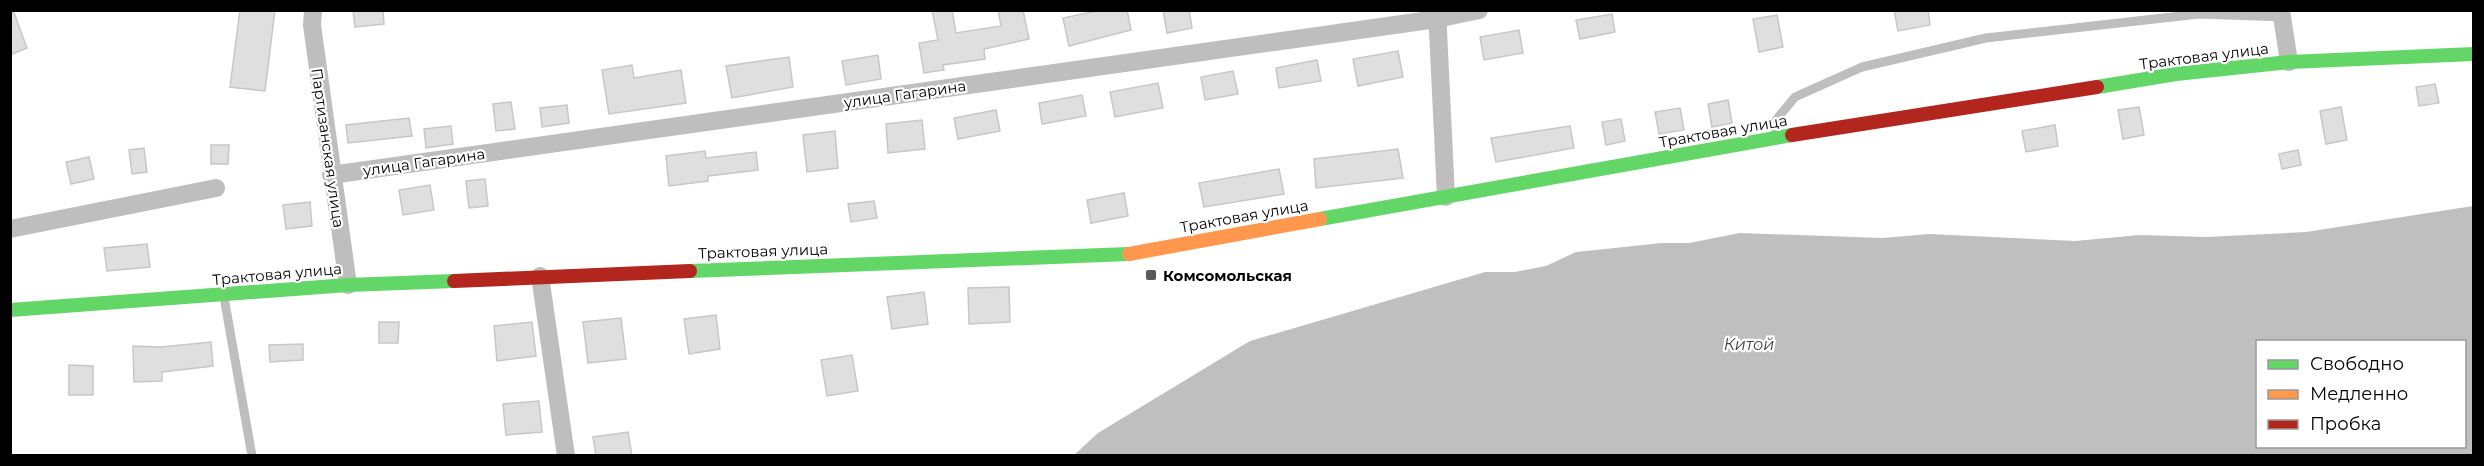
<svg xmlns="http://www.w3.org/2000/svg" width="2484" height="466" viewBox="0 0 2484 466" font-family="Montserrat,sans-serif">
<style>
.water{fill:#bfbfbf;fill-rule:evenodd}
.building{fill:#dfdfdf;stroke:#c7c7c7;stroke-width:1.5}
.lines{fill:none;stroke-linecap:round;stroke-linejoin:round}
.lane{stroke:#bebebe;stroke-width:9}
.street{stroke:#bebebe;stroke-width:18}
.fast{stroke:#63d668;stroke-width:14}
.slow{stroke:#ff974d;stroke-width:14}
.jam{stroke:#b3261e;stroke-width:14}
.poi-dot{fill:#595959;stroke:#fff;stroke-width:2}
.labels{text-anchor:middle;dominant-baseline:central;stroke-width:4.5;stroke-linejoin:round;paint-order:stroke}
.street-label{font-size:15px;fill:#000;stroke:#fff}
.poi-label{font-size:15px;font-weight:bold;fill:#000;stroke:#fff;text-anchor:start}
.water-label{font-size:16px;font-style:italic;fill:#444;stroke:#fff}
</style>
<rect width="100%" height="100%" fill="#fff"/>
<!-- water -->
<path class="water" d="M2473,206V455H1074L1098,433L1250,341L1485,272H1515L1546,266L1576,252L1662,243H1689L1740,233L1882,238L1929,234L2075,241L2140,235L2206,237L2306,232ZM2258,342H2464V446H2258Z"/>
<!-- building -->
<g class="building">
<polygon points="10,10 13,10 27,48 10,55"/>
<polygon points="240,10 275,10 265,91 230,87"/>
<polygon points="353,10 383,10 384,24 355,27"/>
<polygon points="932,10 952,10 956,33 1001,26 998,10 1023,10 1029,39 984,49 985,59 943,65 944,70 924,73 919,43 938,40"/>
<polygon points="1101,10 1127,10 1131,30 1069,46 1063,18"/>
<polygon points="1163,10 1189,10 1192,28 1167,33"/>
<polygon points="1894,10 1928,10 1930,25 1898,31"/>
<polygon points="1612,14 1615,32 1580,39 1576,20"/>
<polygon points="1777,15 1783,47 1759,52 1753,19"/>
<polygon points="1519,30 1523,53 1484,60 1480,37"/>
<polygon points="1398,51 1403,77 1358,86 1353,59"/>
<polygon points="878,55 881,79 846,85 842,61"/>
<polygon points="789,57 793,87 732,98 726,66"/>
<polygon points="1317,60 1321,81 1279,88 1276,68"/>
<polygon points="632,65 634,78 681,70 686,103 609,114 602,70"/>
<polygon points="1233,71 1238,94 1205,100 1201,77"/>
<polygon points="1158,83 1163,108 1115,117 1110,92"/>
<polygon points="2435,84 2439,103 2419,106 2416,87"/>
<polygon points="1082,95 1086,116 1042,124 1039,103"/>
<polygon points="1728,100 1732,123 1712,127 1708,104"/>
<polygon points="511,102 515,129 496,131 493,104"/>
<polygon points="567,105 569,123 542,127 540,108"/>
<polygon points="2139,107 2144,135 2123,139 2118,110"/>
<polygon points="2341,107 2347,140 2326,144 2320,111"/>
<polygon points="1680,108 1684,130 1659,134 1655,112"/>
<polygon points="996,110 1000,131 958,139 954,118"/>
<polygon points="409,118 412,136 348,143 346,125"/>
<polygon points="1621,119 1625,141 1606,145 1602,122"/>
<polygon points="922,120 925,149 888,153 886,124"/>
<polygon points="2055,125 2058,146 2026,152 2022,131"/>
<polygon points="451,126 453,144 426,148 424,129"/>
<polygon points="1570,126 1574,148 1496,162 1491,138"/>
<polygon points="835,131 838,168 807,172 803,135"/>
<polygon points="211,145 229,145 228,164 211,164"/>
<polygon points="144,148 147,172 132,174 129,150"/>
<polygon points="1398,149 1403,178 1316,188 1314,159"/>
<polygon points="2298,150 2301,165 2282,169 2279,154"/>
<polygon points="705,151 706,158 756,152 758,170 708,176 708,181 669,186 666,156"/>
<polygon points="89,157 94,179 71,184 66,162"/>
<polygon points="1279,169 1284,194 1204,207 1199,183"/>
<polygon points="485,179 488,206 469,208 466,181"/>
<polygon points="430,185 434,210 403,215 399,190"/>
<polygon points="1124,193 1128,216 1091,223 1087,200"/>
<polygon points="874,201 877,218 851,222 848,204"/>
<polygon points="310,202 312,226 286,229 283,205"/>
<polygon points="147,244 150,267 107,271 104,248"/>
<polygon points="1009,287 1010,322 969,324 968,288"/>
<polygon points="924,292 928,324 892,329 887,297"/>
<polygon points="716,315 720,349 689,354 684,319"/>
<polygon points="621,318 626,359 588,363 583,322"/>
<polygon points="379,322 399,322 398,343 379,343"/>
<polygon points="532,322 536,356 497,361 494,326"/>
<polygon points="211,342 213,366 162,372 162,381 134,382 133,346 161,347"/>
<polygon points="303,344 303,360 270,362 269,345"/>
<polygon points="852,355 858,391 827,396 821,360"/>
<polygon points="69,365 93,366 93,395 69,395"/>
<polygon points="539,401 542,432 506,435 503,404"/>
<polygon points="628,432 632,456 596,456 593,437"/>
</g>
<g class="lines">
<!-- lane -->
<g class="lane">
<polyline points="1775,136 1776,120 1795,97 1862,67 1986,38 2199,14 2284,17"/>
<polyline points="224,297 252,456"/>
</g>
<!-- street -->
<g class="street">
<polyline points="313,10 312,25 348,285"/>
<polyline points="1437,10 1446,197"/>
<polyline points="2281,10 2289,62"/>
<polyline points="331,175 1437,19 1479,10"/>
<polyline points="10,229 216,188"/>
<polyline points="540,276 566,456"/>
</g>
<!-- fast -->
<g class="fast">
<polyline points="2097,87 2176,74 2289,62 2474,54"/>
<polyline points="1320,219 1792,135"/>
<polyline points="690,271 1129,254"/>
<polyline points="10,310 348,285 454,281"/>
</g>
<!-- slow -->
<polyline class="slow" points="1129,254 1320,219"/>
<!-- jam -->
<g class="jam">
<polyline points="1792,135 2097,87"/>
<polyline points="454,281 690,271"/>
</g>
</g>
<!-- markers -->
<rect class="poi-dot" x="1145" y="269" width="12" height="12" rx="3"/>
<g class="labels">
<!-- street labels -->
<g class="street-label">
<text transform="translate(2204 56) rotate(-7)">Трактовая улица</text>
<text transform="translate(905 94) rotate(-8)">улица Гагарина</text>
<text transform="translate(1723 131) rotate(-10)">Трактовая улица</text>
<text transform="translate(328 148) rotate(82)">Партизанская улица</text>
<text transform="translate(424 162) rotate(-8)">улица Гагарина</text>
<text transform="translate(1244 216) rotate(-10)">Трактовая улица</text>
<text transform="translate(763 251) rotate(-2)">Трактовая улица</text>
<text transform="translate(277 274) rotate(-5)">Трактовая улица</text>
</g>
<!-- poi labels -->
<g class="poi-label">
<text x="1163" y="275">Комсомольская</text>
</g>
<!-- water labels -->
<g class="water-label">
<text x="1749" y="344">Китой</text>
</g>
</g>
<!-- border -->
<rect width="2484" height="466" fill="none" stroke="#000000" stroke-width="24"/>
<!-- legend -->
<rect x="2256" y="340" width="210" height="108" fill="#ffffff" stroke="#999999" stroke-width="1.5"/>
<rect x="2268" y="360" width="30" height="9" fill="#63d668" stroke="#999999" stroke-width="1.5"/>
<text x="2310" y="370" font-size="18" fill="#000000">Свободно</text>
<rect x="2268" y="390" width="30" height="9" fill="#ff974d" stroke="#999999" stroke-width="1.5"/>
<text x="2310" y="400" font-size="18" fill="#000000">Медленно</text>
<rect x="2268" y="420" width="30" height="9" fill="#b3261e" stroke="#999999" stroke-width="1.5"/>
<text x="2310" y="430" font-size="18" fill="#000000">Пробка</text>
</svg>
